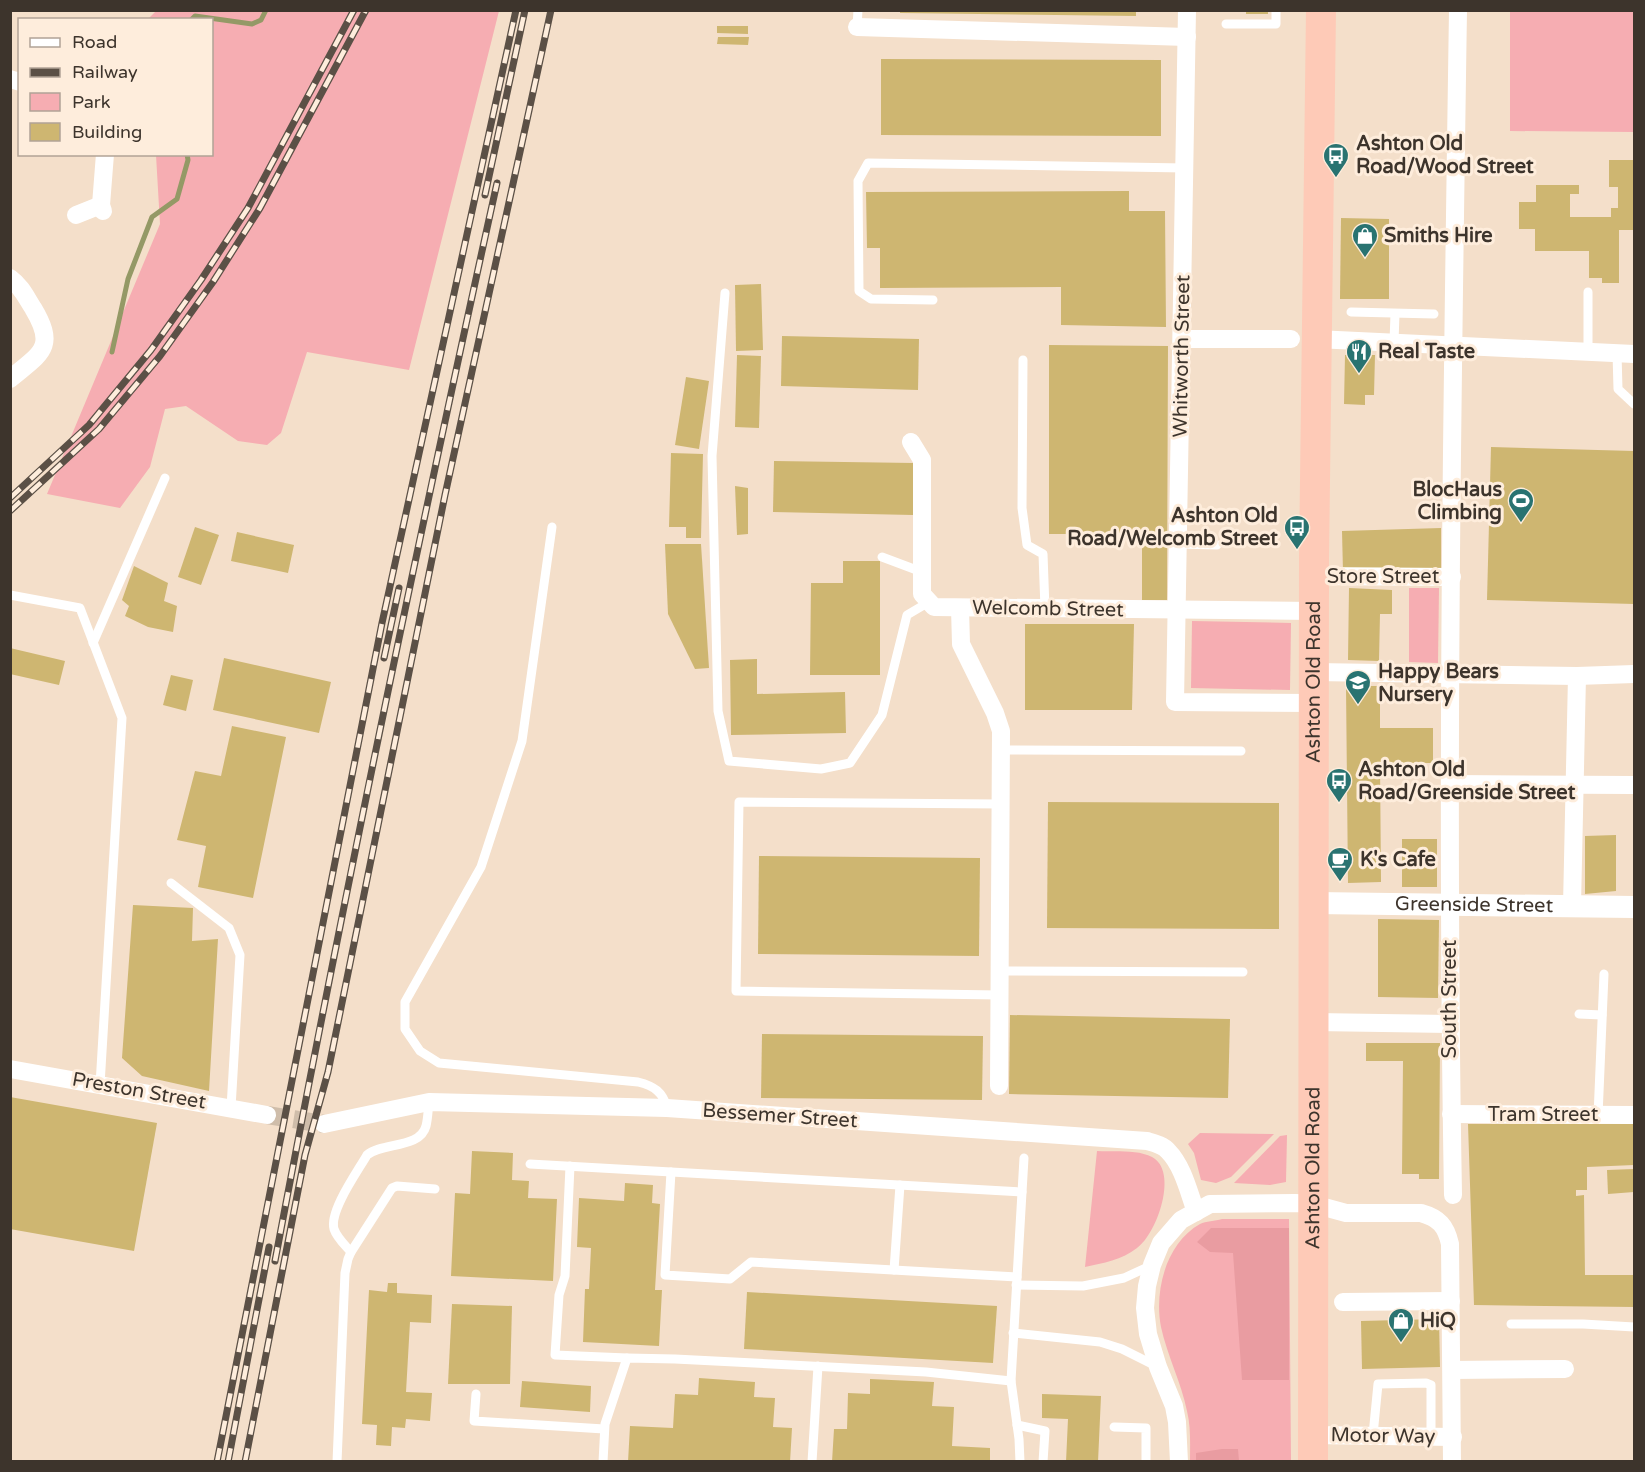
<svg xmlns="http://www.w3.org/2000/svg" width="1645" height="1472" viewBox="0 0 1645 1472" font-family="'Varela Round',sans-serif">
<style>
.green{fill:#f6adb2}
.forest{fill:#e99ca1}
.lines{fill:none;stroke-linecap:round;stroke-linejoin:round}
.stream{stroke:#949966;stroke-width:5}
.building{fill:#ceb671}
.minor-tunnel{stroke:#cfbdaa;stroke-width:18;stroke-dasharray:18 9;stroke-linecap:butt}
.service{stroke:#fff;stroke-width:9}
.minor{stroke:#fff;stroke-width:18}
.tertiary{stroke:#fff;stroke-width:22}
.trunk{stroke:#fecab7;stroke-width:30}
.rail-casing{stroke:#5b5046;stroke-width:7}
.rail{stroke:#feeddc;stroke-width:4.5;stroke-dasharray:14;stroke-linecap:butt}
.labels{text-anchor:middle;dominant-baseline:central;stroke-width:6;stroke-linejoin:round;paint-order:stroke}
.poi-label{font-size:20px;font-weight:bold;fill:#3d342c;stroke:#feeddc;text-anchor:start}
.street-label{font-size:20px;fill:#3d342c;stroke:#feeddc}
</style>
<rect width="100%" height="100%" fill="#f4dfca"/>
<!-- green -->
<g class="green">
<polygon points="157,10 499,11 409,370 307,352 281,433 267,445 238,441 186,406 165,409 150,467 120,508 47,494 160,224 156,155 212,154 212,20 148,19"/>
<polygon points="1510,11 1634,11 1634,132 1510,131"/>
<polygon points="1409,588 1439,588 1438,663 1409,662"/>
<polygon points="1192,621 1291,623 1290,690 1191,688"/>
<polygon points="1200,1133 1274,1134 1231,1177 1216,1183 1201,1180 1194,1153 1188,1144"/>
<polygon points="1287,1135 1286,1182 1270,1185 1234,1183 1280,1136"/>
<path d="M1097,1151C1113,1152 1137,1149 1152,1157C1179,1171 1157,1234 1137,1248C1122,1260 1103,1263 1085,1267Z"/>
<path d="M1222,1219H1289L1291,1461L1190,1462C1190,1445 1191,1427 1187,1411C1181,1382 1167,1355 1161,1327C1154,1291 1166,1243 1200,1224C1206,1221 1215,1221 1222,1219Z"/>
</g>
<!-- forest -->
<g class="forest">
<polygon points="1211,1228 1289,1228 1289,1380 1242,1380 1233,1253 1210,1252 1197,1242"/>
<polygon points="1222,1449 1238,1449 1239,1461 1196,1461 1196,1453"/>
</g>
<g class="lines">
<!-- stream -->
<g class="stream">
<polyline points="191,20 195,16 252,24 261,20 266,10"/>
<polyline points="112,352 128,279 152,217 177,199 188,160 187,154"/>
</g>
</g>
<!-- building -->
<g class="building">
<polygon points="900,10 1136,10 1136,16 900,13"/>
<rect x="1246" y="10" width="22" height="4"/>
<polygon points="717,26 748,26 748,34 717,33"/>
<polygon points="718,37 749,37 748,45 717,44"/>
<polygon points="881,59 1161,60 1161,136 881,135"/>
<polygon points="1609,160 1634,160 1634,230 1619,230 1619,283 1602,283 1602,278 1589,278 1589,251 1535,251 1535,229 1519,229 1519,202 1536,202 1536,185 1579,185 1579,194 1570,194 1570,217 1611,217 1611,208 1618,208 1618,187 1609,187"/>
<polygon points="1129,191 1129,211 1165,211 1166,327 1061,325 1061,287 880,288 880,248 867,248 866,192"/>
<polygon points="1341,218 1389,219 1389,299 1340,299"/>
<polygon points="761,284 763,350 736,351 735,285"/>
<polygon points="782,336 919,339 918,390 781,386"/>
<polygon points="1049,345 1168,346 1167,600 1142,600 1142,534 1049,534"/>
<polygon points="737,355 761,356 759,428 735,427"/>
<polygon points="1345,355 1375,355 1374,395 1365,395 1365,405 1344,404"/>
<polygon points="686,377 709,381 699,449 675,445"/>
<polygon points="1491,447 1634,451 1634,604 1487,600"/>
<polygon points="671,453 703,454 701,538 686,538 686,527 669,527"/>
<polygon points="774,461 914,463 913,515 773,512"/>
<polygon points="735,486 748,488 748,534 737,535"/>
<polygon points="195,527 219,535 201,585 178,577"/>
<polygon points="1441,528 1441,572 1343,572 1342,531"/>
<polygon points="237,532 294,545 288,573 231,561"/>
<polygon points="665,544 701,544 709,668 695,669 668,614"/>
<polygon points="843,561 880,561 880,675 810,675 811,583 843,583"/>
<polygon points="134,566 168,583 164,601 177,606 173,632 148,627 125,616 129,606 122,600"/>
<polygon points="1349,588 1392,590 1392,614 1380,614 1379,661 1348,660"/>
<polygon points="1025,624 1134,624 1132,710 1025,710"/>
<polygon points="10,648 65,661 59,685 10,674"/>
<polygon points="224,658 331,682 319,733 213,710"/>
<polygon points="757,659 757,694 845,692 846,733 731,735 730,660"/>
<polygon points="171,675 193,680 186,711 163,705"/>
<polygon points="1346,686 1380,686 1380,728 1433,728 1433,763 1380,763 1381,882 1348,883"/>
<polygon points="232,726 286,737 253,898 198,887 206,846 177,840 195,771 221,776"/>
<polygon points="1048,802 1279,803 1279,929 1047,928"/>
<polygon points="1616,835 1616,891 1585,894 1585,836"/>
<rect x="1402" y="839" width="35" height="48"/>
<polygon points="759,856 980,858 979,956 758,954"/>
<polygon points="133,905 193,908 192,941 218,939 209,1091 142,1076 122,1058"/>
<polygon points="1378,919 1439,920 1438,998 1378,997"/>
<polygon points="1010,1015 1230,1019 1228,1098 1009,1094"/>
<polygon points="762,1034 983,1036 982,1100 761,1098"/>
<polygon points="1366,1043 1440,1043 1439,1179 1419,1179 1419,1174 1402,1174 1403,1061 1366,1061"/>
<polygon points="10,1097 157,1123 134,1251 10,1229"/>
<polygon points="1468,1124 1634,1124 1634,1165 1587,1167 1587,1190 1576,1190 1576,1196 1584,1195 1585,1275 1634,1275 1634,1307 1474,1305"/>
<polygon points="472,1151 513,1153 512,1180 529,1181 528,1198 557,1199 553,1281 451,1276 455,1193 470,1194"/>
<polygon points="1634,1169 1634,1192 1608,1194 1607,1170"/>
<polygon points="625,1183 653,1185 652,1203 660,1204 655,1290 662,1290 659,1346 583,1342 585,1289 589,1289 591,1248 577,1247 579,1198 624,1201"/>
<polygon points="388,1283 397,1283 397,1293 432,1295 431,1323 410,1322 406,1392 432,1393 430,1421 406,1419 405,1428 392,1427 391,1446 376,1445 377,1425 362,1424 369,1290 387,1292"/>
<polygon points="747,1292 997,1306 993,1363 744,1349"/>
<polygon points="452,1304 512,1306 510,1384 448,1384"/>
<polygon points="1439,1319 1440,1367 1362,1369 1361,1321"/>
<polygon points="699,1378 755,1382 754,1397 775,1398 773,1427 792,1428 790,1462 628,1462 630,1426 673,1428 675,1394 698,1395"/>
<polygon points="870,1379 934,1382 932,1406 954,1407 952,1446 990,1448 990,1462 832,1462 834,1429 847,1429 848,1393 870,1394"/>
<polygon points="522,1381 591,1386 590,1412 520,1407"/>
<polygon points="1042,1394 1101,1396 1098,1462 1066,1462 1068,1419 1042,1418"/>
</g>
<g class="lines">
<!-- minor-tunnel -->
<polyline class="minor-tunnel" points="267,1115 324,1124"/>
<!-- service -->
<g class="service">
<polyline points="1226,24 1276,24 1276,10"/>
<polyline points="857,27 858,10"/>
<polyline points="1588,292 1588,351"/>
<polyline points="725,293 712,456 718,711 729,761 821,769 850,763 882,715 907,615 929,602"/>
<polyline points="933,300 871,299 859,291 858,181 868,163 1185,168"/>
<polyline points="1351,312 1434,314"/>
<polyline points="1394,342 1395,314"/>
<polyline points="1617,353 1618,389 1634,404"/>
<polyline points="1023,360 1022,508 1027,545 1043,554 1045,609"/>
<path d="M552,527L522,741L481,867L405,1002V1029L420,1051L439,1063L638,1082C654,1086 663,1092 667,1108"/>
<polyline points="1178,544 1217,545"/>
<polyline points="882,557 922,572"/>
<polyline points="10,595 80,608 122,718 100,1085"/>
<polyline points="93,643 165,478"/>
<polyline points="1001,750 1241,751"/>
<polyline points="171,883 229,928 240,955 231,1108"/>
<polyline points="1000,971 1243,972"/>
<polyline points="999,995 736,991 739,802 1001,804"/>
<polyline points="1579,1014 1602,1015"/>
<polyline points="1598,1116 1604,974"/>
<polyline points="530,1164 1022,1192"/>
<polyline points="570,1166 565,1276 559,1295 555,1355 627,1358"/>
<polyline points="671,1172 665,1275 730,1279 751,1262 1017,1277"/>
<path d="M351,1252C345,1245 337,1238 334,1229C329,1211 358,1171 367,1155C382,1142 420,1149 426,1126C428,1118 428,1110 429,1102"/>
<polyline points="894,1270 900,1185"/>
<polyline points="1016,1285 1083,1286 1124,1278 1150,1266"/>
<polyline points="1511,1324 1583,1324 1634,1327"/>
<polyline points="1013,1333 1100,1342 1122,1349 1158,1367"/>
<polyline points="476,1394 474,1421 604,1429"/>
<polyline points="1017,1425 1045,1431 1043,1462"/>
<polyline points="1114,1427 1146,1428 1146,1462"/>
<polyline points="1373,1435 1378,1384 1426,1383 1431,1385 1431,1436"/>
<polyline points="337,1462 345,1273 348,1259 351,1252 392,1188 397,1186 435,1189"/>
<polyline points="603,1462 605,1424 627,1358 675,1359 926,1372 1011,1381"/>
<polyline points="812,1462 818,1366"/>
<polyline points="1020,1462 1019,1439 1011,1381 1024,1158"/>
</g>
<!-- minor -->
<g class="minor">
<polyline points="1187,10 1175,702 1314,703"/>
<polyline points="857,27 1187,37"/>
<polyline points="10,79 20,82"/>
<polyline points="103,211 101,205 105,154"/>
<polyline points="76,215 101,205"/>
<path d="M10,278C21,286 26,297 33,308C57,348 41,353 10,379"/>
<polyline points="1182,339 1291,339"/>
<polyline points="1316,339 1634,354"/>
<polyline points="911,442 922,460 922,594 934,607 1314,611"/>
<polyline points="1314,576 1452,577"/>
<polyline points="960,608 961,644 995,713 1001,731 999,1086"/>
<polyline points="1314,672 1577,676 1634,674"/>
<polyline points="1450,784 1634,785"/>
<polyline points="1572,906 1577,676"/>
<polyline points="1314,1022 1450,1024"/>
<polyline points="10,1069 267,1115"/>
<polyline points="1451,1114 1634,1115"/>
<path d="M324,1124L429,1102L667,1108L1147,1141C1154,1143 1163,1145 1168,1151C1183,1166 1189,1193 1196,1212"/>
<path d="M1453,1195C1446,800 1452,405 1458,10"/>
<polyline points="1343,1302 1451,1301"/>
<polyline points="1452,1370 1565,1369"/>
<polyline points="1313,1435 1453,1437"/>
<path d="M1179,1462L1177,1422L1174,1406L1158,1367L1148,1334L1145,1308L1147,1286L1152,1265L1161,1243L1181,1220L1210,1204L1295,1203L1313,1204L1346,1213H1421C1439,1218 1446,1226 1450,1244L1452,1462"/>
</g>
<!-- tertiary -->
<path class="tertiary" id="s1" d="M1314,903L1634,907"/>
<!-- trunk -->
<path class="trunk" id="s2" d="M1313,1462L1314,559L1321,10"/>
<defs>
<g id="rail">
<polyline points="485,195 525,10"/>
<polyline points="10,498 89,425 151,350 201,280 248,208 354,10"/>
<polyline points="10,511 99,429 160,356 213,282 260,208 366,10"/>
<polyline points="384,658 399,588"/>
<path d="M275,1261C343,900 418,541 497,183"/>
<polyline points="217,1462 382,623 516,10"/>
<polyline points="228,1462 269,1247"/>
<polyline points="245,1462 305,1155 328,1072 445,495 551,10"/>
</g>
</defs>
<!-- rail casing -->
<use href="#rail" class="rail-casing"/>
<!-- rail -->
<use href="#rail" class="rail"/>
</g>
<!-- icons -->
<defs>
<symbol id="bus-pin" viewBox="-11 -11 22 30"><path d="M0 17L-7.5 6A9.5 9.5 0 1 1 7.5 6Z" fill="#297371" stroke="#feeddc"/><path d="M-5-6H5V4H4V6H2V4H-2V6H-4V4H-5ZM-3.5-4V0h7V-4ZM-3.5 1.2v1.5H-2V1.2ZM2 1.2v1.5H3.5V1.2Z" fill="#fff"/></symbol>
<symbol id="shop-pin" viewBox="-11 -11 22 30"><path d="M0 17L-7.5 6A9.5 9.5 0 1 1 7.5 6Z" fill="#297371" stroke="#feeddc"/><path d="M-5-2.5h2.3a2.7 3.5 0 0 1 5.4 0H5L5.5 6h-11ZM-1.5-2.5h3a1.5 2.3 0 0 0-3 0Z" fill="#fff"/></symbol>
<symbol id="restaurant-pin" viewBox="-11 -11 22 30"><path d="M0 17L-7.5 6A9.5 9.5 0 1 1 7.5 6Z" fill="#297371" stroke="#feeddc"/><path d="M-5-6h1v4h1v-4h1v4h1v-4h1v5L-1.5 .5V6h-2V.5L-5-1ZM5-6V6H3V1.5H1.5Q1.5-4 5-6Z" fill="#fff"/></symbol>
<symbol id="stadium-pin" viewBox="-11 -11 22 30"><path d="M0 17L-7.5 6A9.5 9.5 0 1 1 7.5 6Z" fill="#297371" stroke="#feeddc"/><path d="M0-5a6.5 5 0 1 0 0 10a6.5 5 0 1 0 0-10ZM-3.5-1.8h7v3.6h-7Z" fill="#fff"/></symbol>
<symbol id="school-pin" viewBox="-11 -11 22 30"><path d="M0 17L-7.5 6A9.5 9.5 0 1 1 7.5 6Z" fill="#297371" stroke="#feeddc"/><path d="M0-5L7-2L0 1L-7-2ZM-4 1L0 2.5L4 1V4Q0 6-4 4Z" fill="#fff"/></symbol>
<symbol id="cafe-pin" viewBox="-11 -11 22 30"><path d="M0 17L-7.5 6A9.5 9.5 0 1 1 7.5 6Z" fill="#297371" stroke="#feeddc"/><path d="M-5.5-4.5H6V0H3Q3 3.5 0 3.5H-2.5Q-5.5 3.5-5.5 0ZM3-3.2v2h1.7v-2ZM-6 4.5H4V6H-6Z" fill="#fff"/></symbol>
</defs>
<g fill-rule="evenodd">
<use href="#bus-pin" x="1321" y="141" width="30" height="40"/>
<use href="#shop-pin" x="1350" y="221" width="30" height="40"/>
<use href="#restaurant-pin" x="1344" y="337" width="30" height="40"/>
<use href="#stadium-pin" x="1506" y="486" width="30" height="40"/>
<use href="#bus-pin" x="1282" y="513" width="30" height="40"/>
<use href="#school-pin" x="1343" y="668" width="30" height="40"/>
<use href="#bus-pin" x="1324" y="766" width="30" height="40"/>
<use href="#cafe-pin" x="1325" y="845" width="30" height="40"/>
<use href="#shop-pin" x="1386" y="1306" width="30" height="40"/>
</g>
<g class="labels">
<!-- poi labels -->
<g class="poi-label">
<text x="1356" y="144">Ashton Old<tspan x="1356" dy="23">Road/Wood Street</tspan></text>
<text x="1384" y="236">Smiths Hire</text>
<text x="1378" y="352">Real Taste</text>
<text x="1502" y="490" text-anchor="end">BlocHaus<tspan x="1502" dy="23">Climbing</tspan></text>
<text x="1278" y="516" text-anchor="end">Ashton Old<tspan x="1278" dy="23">Road/Welcomb Street</tspan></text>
<text x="1378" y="672">Happy Bears<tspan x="1378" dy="23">Nursery</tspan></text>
<text x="1358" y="770">Ashton Old<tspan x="1358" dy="23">Road/Greenside Street</tspan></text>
<text x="1360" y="860">K's Cafe</text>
<text x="1420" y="1321">HiQ</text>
</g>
<!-- street labels -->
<g class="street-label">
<text transform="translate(1182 356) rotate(-89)">Whitworth Street</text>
<text x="1383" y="577">Store Street</text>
<text transform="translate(1048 609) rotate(1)">Welcomb Street</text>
<text stroke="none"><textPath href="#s2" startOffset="780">Ashton Old Road</textPath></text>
<text stroke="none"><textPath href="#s1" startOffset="160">Greenside Street</textPath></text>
<text transform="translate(1450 999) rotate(-90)">South Street</text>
<text transform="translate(139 1091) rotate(10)">Preston Street</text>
<text x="1543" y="1115">Tram Street</text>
<text transform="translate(780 1116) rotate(4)">Bessemer Street</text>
<text stroke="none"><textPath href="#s2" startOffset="294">Ashton Old Road</textPath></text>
<text transform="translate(1383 1436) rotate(1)">Motor Way</text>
</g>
</g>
<!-- border -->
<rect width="1645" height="1472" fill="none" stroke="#3d342c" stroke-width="24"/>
<!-- legend -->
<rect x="18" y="18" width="195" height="138" fill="#feeddc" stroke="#b1a396" stroke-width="1.5"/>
<rect x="30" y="38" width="30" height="9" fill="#ffffff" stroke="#b1a396" stroke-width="1.5"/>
<text x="72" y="48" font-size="18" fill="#3d342c">Road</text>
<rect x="30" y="68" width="30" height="9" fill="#5b5046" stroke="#b1a396" stroke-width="1.5"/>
<text x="72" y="78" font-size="18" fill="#3d342c">Railway</text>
<rect x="30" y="93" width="30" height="18" fill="#f6adb2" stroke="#b1a396" stroke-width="1.5"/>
<text x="72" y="108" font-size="18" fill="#3d342c">Park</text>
<rect x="30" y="123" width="30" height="18" fill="#ceb671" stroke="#b1a396" stroke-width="1.5"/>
<text x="72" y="138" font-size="18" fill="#3d342c">Building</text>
</svg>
